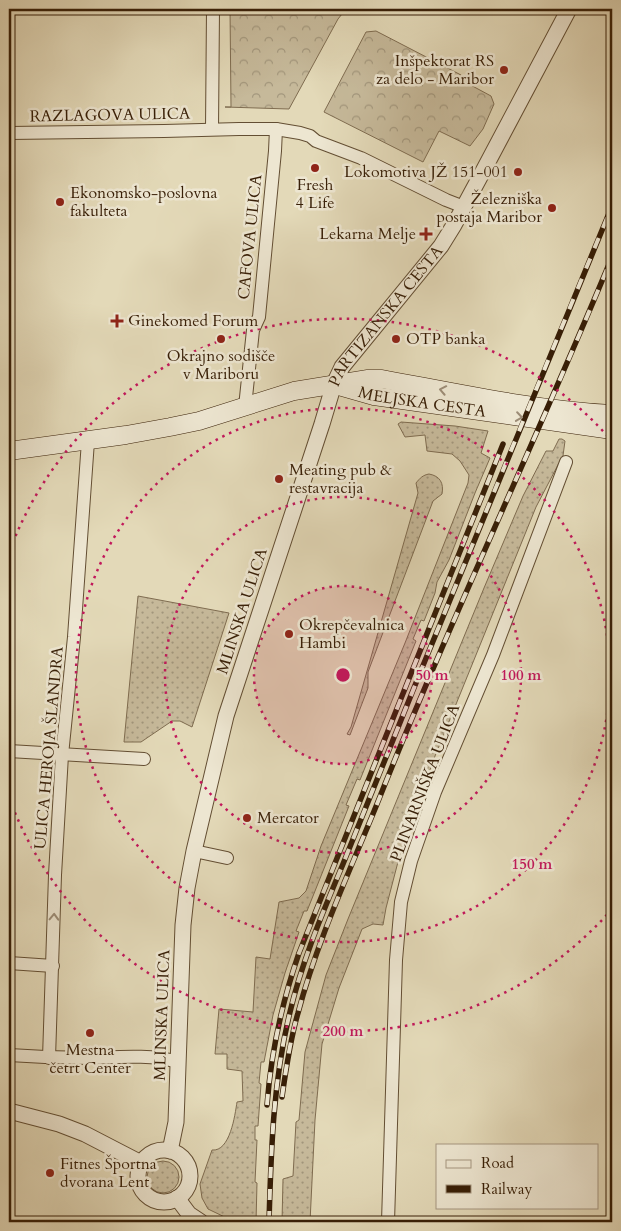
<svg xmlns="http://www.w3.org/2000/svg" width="621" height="1231" viewBox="0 0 621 1231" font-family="Cardo,serif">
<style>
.grass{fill:url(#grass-dots);stroke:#7f6c50}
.forest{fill:url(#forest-crowns);stroke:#7f6c50}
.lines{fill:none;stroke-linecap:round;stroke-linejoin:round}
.minor-casing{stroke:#634e33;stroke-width:14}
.tertiary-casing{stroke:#634e33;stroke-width:17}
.secondary-casing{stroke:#381f07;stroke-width:19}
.minor{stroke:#ede6d1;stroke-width:12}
.tertiary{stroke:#ede6d1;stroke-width:15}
.secondary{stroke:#ede6d1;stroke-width:18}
.rail-casing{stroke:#381f07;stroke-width:5.5}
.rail{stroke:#ede6d1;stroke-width:4;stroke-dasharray:11;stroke-linecap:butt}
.oneway{stroke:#9c8c76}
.ring{fill:none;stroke:#c2185b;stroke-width:2.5;stroke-dasharray:2.5 5}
.poi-dot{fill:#8f2418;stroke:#ede6d1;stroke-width:2}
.labels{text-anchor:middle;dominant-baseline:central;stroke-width:5;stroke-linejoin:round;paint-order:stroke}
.poi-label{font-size:16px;fill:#381f07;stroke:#ede6d1;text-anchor:start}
.street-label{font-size:16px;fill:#381f07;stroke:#ede6d1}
.centre{fill:#c2185b;stroke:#ede6d1;stroke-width:2.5}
.ring-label{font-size:15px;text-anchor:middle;font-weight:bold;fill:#c2185b;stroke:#ede6d1;stroke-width:5;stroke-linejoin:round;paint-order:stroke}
</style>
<defs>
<pattern id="grass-dots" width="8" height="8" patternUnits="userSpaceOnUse" patternTransform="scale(1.25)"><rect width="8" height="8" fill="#c6b99a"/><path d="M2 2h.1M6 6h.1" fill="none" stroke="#a2967c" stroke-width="1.8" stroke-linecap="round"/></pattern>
<pattern id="forest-crowns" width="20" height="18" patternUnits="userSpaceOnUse" patternTransform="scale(1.25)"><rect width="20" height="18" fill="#c6b99a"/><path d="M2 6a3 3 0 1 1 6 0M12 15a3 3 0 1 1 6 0" fill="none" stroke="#a2967c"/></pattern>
</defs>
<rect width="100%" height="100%" fill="#e3d9b8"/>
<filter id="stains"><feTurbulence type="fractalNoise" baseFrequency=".004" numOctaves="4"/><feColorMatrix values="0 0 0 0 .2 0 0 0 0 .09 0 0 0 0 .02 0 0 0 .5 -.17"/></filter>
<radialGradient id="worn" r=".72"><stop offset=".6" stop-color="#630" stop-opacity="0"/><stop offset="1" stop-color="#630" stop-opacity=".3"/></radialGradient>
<!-- grass -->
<g class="grass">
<path d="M401,422L455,426L488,431L481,453L490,458L475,493L449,560L437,582L435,593L424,621L421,620L413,639L416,641L360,780L357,779L346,805L349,806L307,911H304L296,931L299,932L285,973L273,1015L264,1062H261L259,1083L261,1084L258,1126H255V1140H257L255,1182L257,1183L256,1222H235L208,1209L202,1198L200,1184L212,1150C230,1152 235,1115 237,1102L243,1101L242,1071L227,1069V1054H215L219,1009L253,1012L256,957L270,959L279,902L299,898L306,891L321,846L405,643L468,483L469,475L460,461L452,454L427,451L425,435L405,437L398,424Z"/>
<polygon points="559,439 562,439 565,441 562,463 559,463 536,507 435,756 399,858 386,908 383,925 373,924 362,929 339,988 322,1044 315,1120 310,1222 282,1222 283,1179 293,1176 296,1122 299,1120 305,1052 326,975 348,919 484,588 523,496 546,451 553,451"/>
<path d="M429,474C440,476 444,483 442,494L433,501L368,672V688L350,735L347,734L351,727L418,493L416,483C420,478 423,475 429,474Z"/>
<polygon points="138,596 229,613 192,727 180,721 172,721 141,742 124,742"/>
<circle cx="163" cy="1177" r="16"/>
</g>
<!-- forest -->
<g class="forest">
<polygon points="230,9 346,9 338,19 289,109 225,107 231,107"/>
<polygon points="376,31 461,75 465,82 491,96 494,104 483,129 470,146 439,131 423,162 324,112 366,32"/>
</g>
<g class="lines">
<defs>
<g id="minor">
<polyline points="212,129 213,9"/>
<polyline points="9,133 164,131 239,129 276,129 300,133 310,136 316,141 361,158 446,200 464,207"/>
<polyline points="245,407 253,330 259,317 275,151 276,129"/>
<polyline points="9,751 144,759"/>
<polyline points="194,851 227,858"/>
<polyline points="9,963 53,966"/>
<path d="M9,1055C36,1057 63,1058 90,1058C119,1057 150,1054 178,1062"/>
<polyline points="49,1058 55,875 62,755 74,637 88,441"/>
<polyline points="388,1222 396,960 401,902 411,861 435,792 493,655 566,462"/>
</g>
<g id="tertiary">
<polyline points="9,1111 59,1124 85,1134 141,1163"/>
<circle cx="164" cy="1176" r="26"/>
<path id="s1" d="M170,1151L176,1122L183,925L187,888L194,851L226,716L322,424L334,384L342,367L441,246L454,225L481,175L569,9"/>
<polyline points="177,1198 189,1214 201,1222"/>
</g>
<g id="secondary">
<path id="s2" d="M339,386L374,396L612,430"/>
<path d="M9,451L126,435L170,427L199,421L294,391L368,379H382C458,393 535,410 612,414"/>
</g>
</defs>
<!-- minor casing -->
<use href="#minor" class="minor-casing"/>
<!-- tertiary casing -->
<use href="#tertiary" class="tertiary-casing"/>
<!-- secondary casing -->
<use href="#secondary" class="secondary-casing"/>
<!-- minor -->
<use href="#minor" class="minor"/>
<!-- tertiary -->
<use href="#tertiary" class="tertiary"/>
<!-- secondary -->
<use href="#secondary" class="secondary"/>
<defs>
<g id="rail">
<path d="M282,1097C286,1069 290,1040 298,1013C317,941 349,873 377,804C450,620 536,441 612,257"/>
<path d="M267,1105C271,1053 282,1002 299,953L503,444"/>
<path d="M269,1222C271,1151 273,1081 290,1012C302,961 323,912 343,864C369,799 396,733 422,668C485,514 548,360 612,206"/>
</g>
</defs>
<!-- rail casing -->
<use href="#rail" class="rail-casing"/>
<!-- rail -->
<use href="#rail" class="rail"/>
</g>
<!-- one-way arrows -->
<defs><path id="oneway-chevron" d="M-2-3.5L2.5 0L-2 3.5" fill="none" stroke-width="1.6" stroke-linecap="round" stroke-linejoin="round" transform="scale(1.25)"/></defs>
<g class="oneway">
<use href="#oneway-chevron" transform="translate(443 390) rotate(-169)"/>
<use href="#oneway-chevron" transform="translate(519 417) rotate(8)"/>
<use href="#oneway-chevron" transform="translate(54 917) rotate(-88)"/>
</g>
<!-- distance rings -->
<circle cx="343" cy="675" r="89" fill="#c2185b" fill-opacity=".12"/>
<g class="ring">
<circle cx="343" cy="675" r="89"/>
<circle cx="343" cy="675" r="178"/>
<circle cx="343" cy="675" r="267"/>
<path d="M612 909A356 356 0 0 1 10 800M10 550A356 356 0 0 1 612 441"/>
</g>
<!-- markers -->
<g class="poi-dot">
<circle cx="504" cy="70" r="5"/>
<circle cx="315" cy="168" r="5"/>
<circle cx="518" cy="172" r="5"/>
<circle cx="60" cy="202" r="5"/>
<circle cx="552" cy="208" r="5"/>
<path d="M423.5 226.5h5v5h5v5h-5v5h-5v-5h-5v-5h5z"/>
<path d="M114.5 313.5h5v5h5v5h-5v5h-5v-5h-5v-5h5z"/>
<circle cx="221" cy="339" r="5"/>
<circle cx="396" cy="339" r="5"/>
<circle cx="279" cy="479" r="5"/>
<circle cx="289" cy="634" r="5"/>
<circle cx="247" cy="818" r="5"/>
<circle cx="90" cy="1033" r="5"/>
<circle cx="50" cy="1173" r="5"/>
</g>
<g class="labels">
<!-- poi labels -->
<g class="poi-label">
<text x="494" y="61" text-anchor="end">Inšpektorat RS<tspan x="494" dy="18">za delo - Maribor</tspan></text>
<text x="508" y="172" text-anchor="end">Lokomotiva JŽ 151-001</text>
<text x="315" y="185" text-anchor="middle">Fresh<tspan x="315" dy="18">4 Life</tspan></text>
<text x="70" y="193">Ekonomsko-poslovna<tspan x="70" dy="18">fakulteta</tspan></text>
<text x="542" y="199" text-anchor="end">Železniška<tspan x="542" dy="18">postaja Maribor</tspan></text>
<text x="416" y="234" text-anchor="end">Lekarna Melje</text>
<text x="128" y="321">Ginekomed Forum</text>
<text x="406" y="339">OTP banka</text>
<text x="221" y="356" text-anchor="middle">Okrajno sodišče<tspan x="221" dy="18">v Mariboru</tspan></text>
<text x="289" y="470">Meating pub &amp;<tspan x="289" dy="18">restavracija</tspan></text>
<text x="299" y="625">Okrepčevalnica<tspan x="299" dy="18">Hambi</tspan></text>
<text x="257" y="818">Mercator</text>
<text x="90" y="1050" text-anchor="middle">Mestna<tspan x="90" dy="18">četrt Center</tspan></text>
<text x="60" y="1164">Fitnes Športna<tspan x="60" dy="18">dvorana Lent</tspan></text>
</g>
<!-- street labels -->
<g class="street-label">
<text transform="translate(110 115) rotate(-1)">RAZLAGOVA ULICA</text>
<text transform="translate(250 237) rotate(-84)">CAFOVA ULICA</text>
<text stroke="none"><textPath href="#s1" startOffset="875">PARTIZANSKA CESTA</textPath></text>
<text stroke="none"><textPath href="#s2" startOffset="85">MELJSKA CESTA</textPath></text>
<text transform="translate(242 611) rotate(-72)">MLINSKA ULICA</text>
<text transform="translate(49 748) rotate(-85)">ULICA HEROJA ŠLANDRA</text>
<text transform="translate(425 783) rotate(-69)">PLINARNIŠKA ULICA</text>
<text transform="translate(162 1015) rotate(-88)">MLINSKA ULICA</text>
</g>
</g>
<circle cx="343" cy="675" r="8" class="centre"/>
<g class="ring-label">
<text x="432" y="680">50 m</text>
<text x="521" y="680">100 m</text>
<text x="532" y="869">150 m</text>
<text x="343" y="1036">200 m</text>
</g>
<!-- margin -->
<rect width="621" height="1231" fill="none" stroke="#e3d9b8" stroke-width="30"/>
<rect x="10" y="10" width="601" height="1211" fill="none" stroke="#381f07" stroke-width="2.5"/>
<rect x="15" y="15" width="591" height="1201" fill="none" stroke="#381f07"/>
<!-- legend -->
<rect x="436" y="1144" width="162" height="65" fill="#ede6d1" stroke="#a59680"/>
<rect x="446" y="1160" width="25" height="8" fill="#ede6d1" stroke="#a59680"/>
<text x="481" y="1168" font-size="15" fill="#381f07">Road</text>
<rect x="446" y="1185" width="25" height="8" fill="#381f07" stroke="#a59680"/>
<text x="481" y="1194" font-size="15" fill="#381f07">Railway</text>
<rect width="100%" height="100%" filter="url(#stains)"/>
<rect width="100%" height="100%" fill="url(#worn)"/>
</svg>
